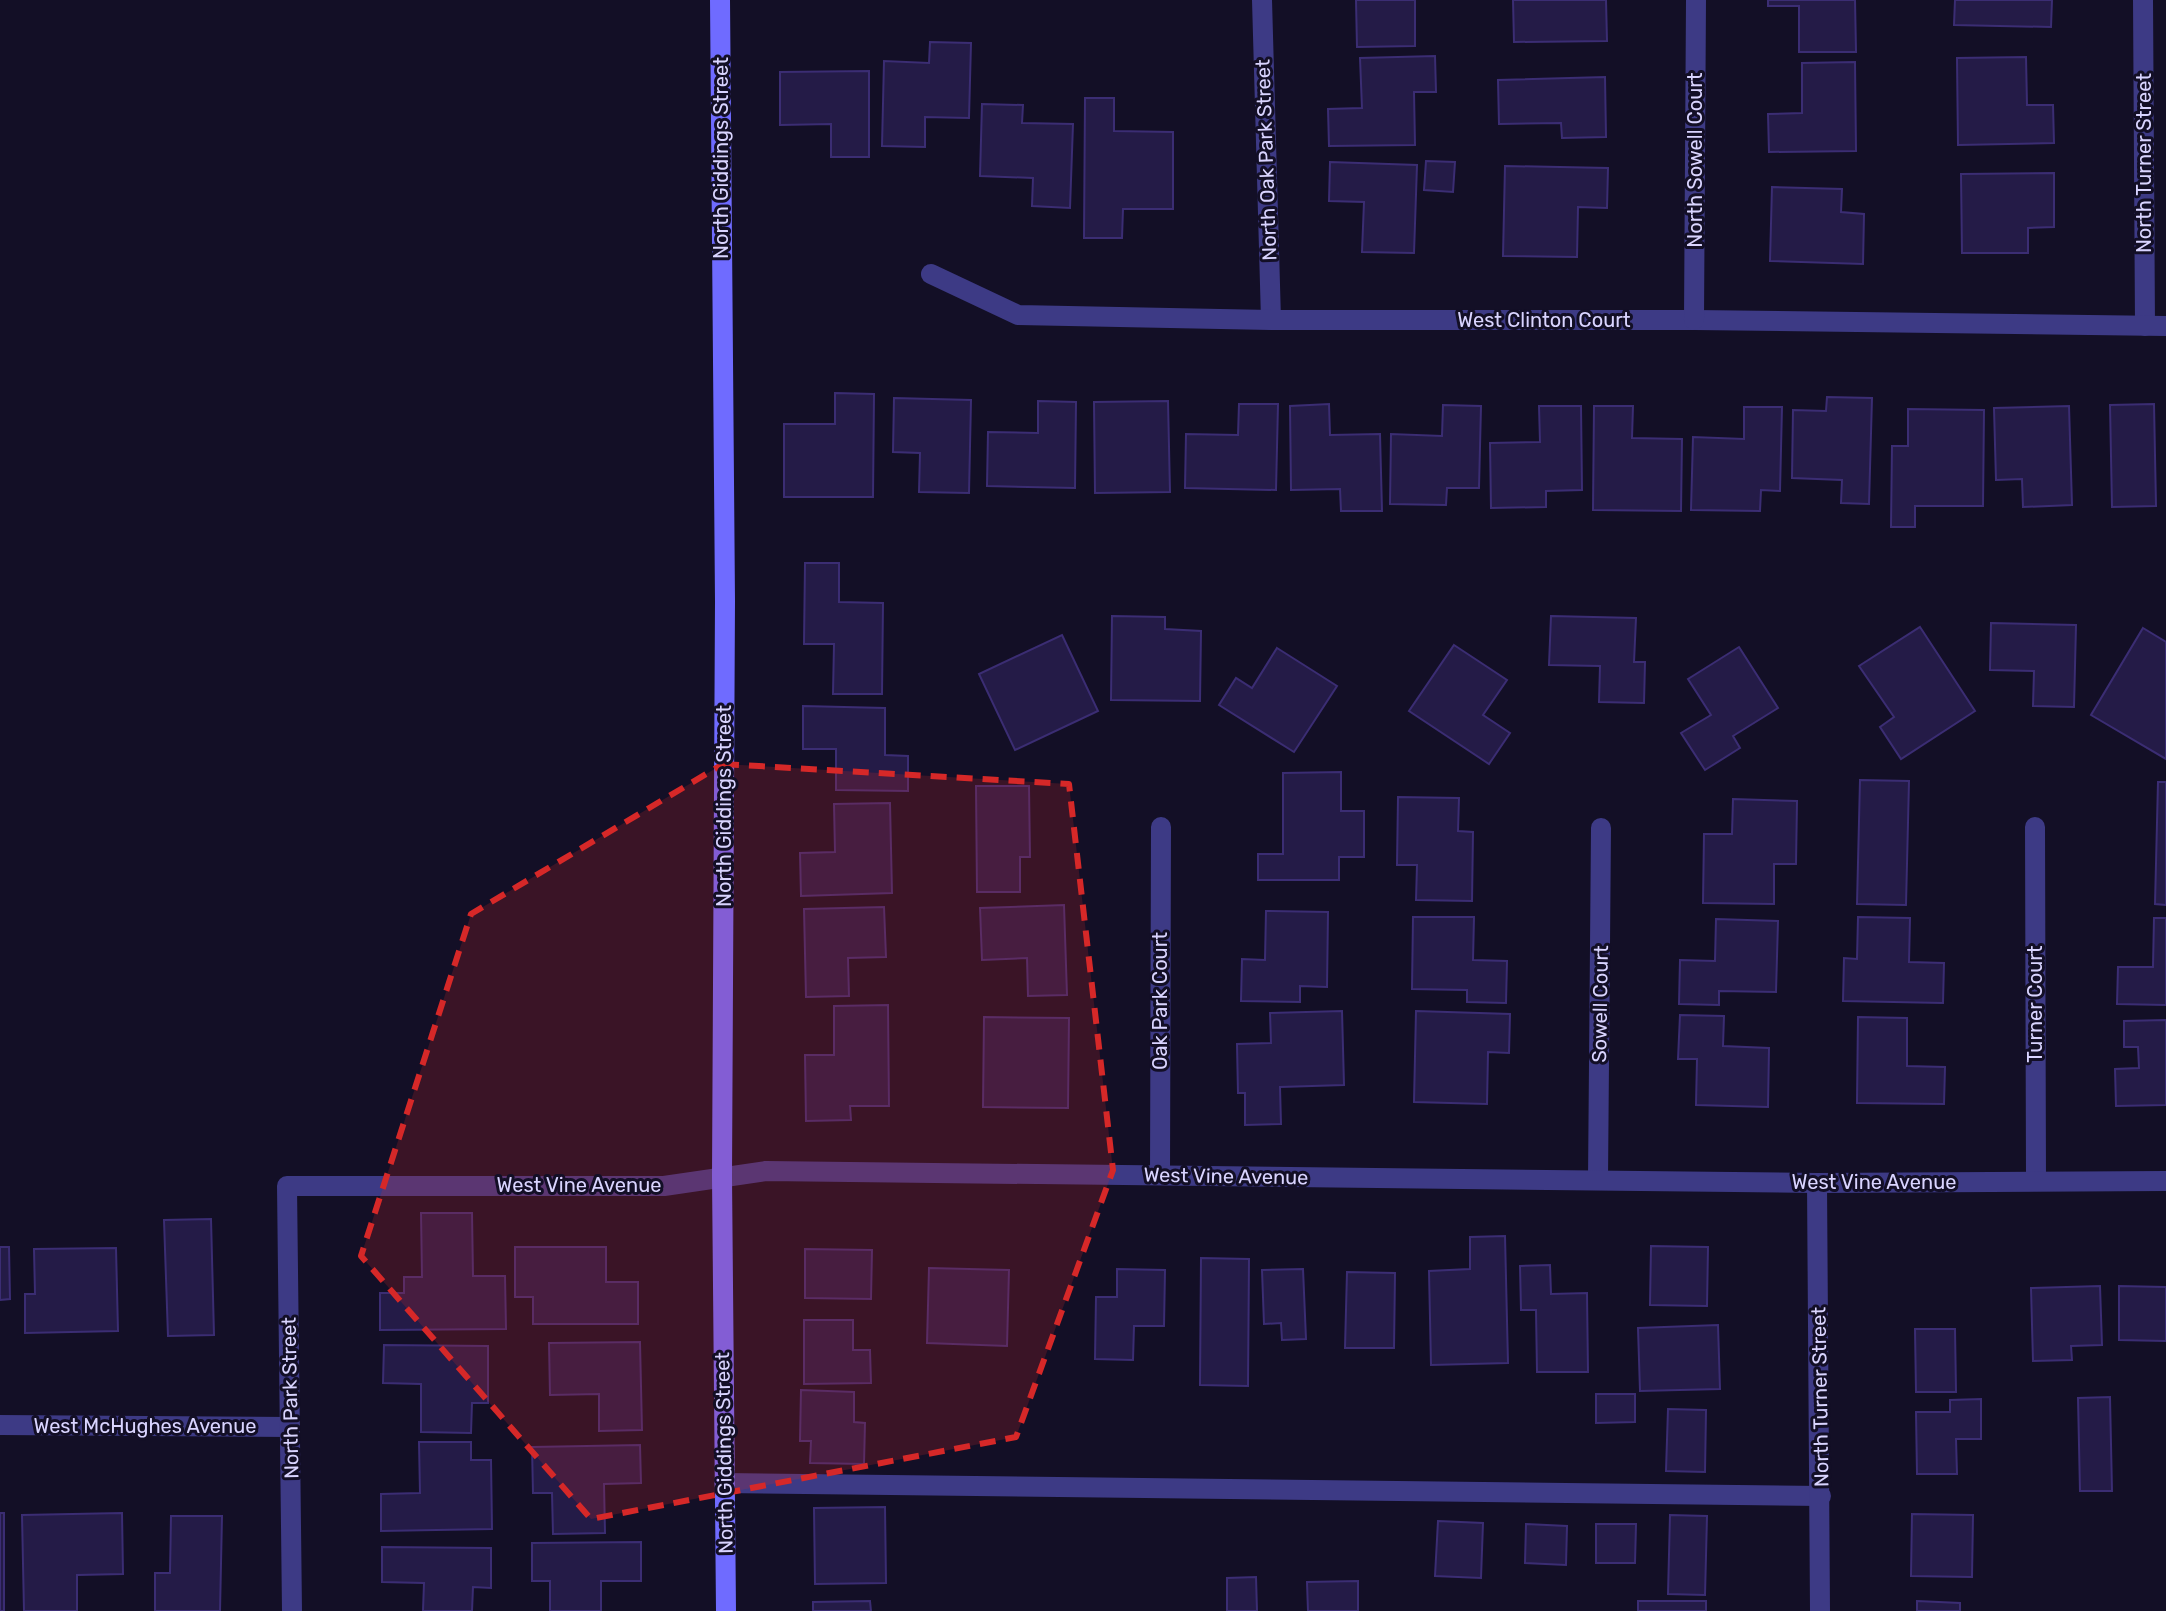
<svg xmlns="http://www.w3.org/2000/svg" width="2166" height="1611" viewBox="0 0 2166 1611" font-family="Rubik,sans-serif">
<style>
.building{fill:#241b47;stroke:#3b2d73;stroke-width:2}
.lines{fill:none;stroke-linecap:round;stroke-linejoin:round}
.lane{stroke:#3d3a85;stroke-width:20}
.street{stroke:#3d3a85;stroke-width:20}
.secondary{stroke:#6f6bff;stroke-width:20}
.marked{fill:#d62828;fill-opacity:0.2;stroke:#d62828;stroke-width:6;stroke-dasharray:16 10;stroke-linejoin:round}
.labels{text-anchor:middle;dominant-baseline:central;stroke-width:6;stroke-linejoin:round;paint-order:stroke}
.street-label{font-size:20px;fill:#d9d4ff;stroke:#130f26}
</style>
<rect width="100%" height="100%" fill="#130f26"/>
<!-- building -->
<g class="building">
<polygon points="1356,0 1415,0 1415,46 1357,47"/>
<polygon points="1513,0 1606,0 1607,41 1514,42"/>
<polygon points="1768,0 1855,0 1856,52 1799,52 1799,6 1768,6"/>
<polygon points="1955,0 2052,0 2051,27 1954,25"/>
<polygon points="930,42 971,43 969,118 925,117 925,147 882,146 884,61 929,63"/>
<polygon points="1435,56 1436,92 1414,92 1415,145 1329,146 1328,109 1362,108 1360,58"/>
<polygon points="2026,57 2027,105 2053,105 2054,143 1958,145 1957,58"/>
<polygon points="1855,62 1856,151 1769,152 1768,114 1802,113 1802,63"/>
<polygon points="869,71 869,157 831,157 831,124 780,125 780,72"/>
<polygon points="1605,77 1606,137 1562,138 1561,123 1499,124 1498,80"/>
<polygon points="1085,98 1114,98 1114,131 1173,132 1173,209 1123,209 1122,238 1084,238"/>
<polygon points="982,104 1023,105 1022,123 1073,124 1070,208 1032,206 1033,178 980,176"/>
<polygon points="1426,161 1455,162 1453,192 1424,190"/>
<polygon points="1330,162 1417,165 1414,253 1362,252 1364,202 1329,201"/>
<polygon points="1505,166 1608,168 1607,208 1578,207 1577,257 1503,256"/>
<polygon points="2054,173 2054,227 2028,228 2028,253 1962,253 1961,174"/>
<polygon points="1772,187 1842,189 1841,212 1864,214 1863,264 1770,261"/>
<polygon points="835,393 874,394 873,497 784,497 784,424 835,424"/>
<polygon points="1827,397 1872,398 1869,504 1841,503 1842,480 1792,478 1793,410 1826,411"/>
<polygon points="894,398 971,400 969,493 919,492 920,453 893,452"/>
<polygon points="1038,401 1076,402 1075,488 987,486 988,432 1038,433"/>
<polygon points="1168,401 1170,492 1095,493 1094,402"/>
<polygon points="1239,404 1278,404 1276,490 1185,488 1186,434 1238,435"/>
<polygon points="1329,404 1330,435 1380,434 1382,511 1341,511 1340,489 1291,490 1290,406"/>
<polygon points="2154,404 2156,506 2112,507 2110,405"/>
<polygon points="1443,405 1481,406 1479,488 1447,488 1446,505 1390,504 1391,434 1442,436"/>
<polygon points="1539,406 1581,406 1582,490 1546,491 1546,507 1491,508 1490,443 1540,442"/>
<polygon points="1594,406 1633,406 1632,438 1682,439 1681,511 1593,510"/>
<polygon points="2069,406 2072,505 2023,507 2022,479 1996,480 1994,408"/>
<polygon points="1744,407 1782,407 1780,491 1761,490 1760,511 1691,510 1693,437 1744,439"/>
<polygon points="1908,409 1984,410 1983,506 1915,506 1915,527 1891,527 1892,446 1908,446"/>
<polygon points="805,563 839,563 839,602 883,603 882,694 833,694 834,644 804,644"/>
<polygon points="1112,616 1165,617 1165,629 1201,631 1200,701 1111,700"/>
<polygon points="1551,616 1636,618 1634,662 1645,662 1644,703 1599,702 1600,666 1549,665"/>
<polygon points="1991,623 2076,625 2074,707 2033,706 2034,671 1990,670"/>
<polygon points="1920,627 1975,711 1901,759 1880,727 1894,717 1859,666"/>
<polygon points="2143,628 2166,642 2166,759 2091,715"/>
<polygon points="1062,635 1098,711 1015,750 979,674"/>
<polygon points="1454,645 1507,680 1483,715 1510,733 1489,764 1409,711"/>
<polygon points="1739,647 1778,708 1733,736 1740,748 1705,770 1681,733 1711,715 1688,679"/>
<polygon points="1277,648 1337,686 1294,752 1219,705 1236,678 1252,688"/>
<polygon points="803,706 885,708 885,755 908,756 908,791 836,790 836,749 803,749"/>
<polygon points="1341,772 1341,811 1364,811 1364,857 1339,857 1339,880 1258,880 1258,854 1283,854 1283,773"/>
<polygon points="1860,780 1909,781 1906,905 1857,904"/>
<polygon points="2158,782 2166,782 2166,905 2155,904"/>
<polygon points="976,786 1029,786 1030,857 1020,857 1020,892 977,892"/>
<polygon points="1398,797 1459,798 1458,831 1473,832 1472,901 1416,900 1417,865 1397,865"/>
<polygon points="1733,799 1797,801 1796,864 1774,864 1774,904 1703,903 1704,834 1732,834"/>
<polygon points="890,803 892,893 801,896 800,853 835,852 834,804"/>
<polygon points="1064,905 1067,995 1028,996 1027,958 982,960 980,908"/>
<polygon points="884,907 886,957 848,958 849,996 806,997 804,909"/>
<polygon points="1266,911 1328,912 1327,987 1300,986 1300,1002 1241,1001 1242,959 1265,960"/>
<polygon points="1413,917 1474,917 1473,960 1507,961 1506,1003 1467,1002 1467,990 1412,989"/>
<polygon points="1858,917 1910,918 1909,962 1944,963 1943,1003 1843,1001 1844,958 1857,959"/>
<polygon points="2154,918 2166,918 2166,1005 2117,1004 2118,967 2153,967"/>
<polygon points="1716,919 1778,921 1776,992 1719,991 1719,1005 1679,1004 1680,960 1715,961"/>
<polygon points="888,1005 889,1106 850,1106 851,1120 806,1121 805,1055 834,1055 834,1006"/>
<polygon points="1342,1011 1344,1085 1280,1087 1281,1124 1245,1125 1245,1093 1238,1093 1237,1044 1271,1043 1270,1013"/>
<polygon points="1416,1011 1510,1014 1509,1053 1488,1052 1487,1104 1414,1102"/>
<polygon points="1680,1015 1724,1016 1723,1046 1769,1048 1768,1107 1696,1105 1697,1059 1678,1059"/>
<polygon points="984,1017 1069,1018 1068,1108 983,1107"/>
<polygon points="1858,1017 1907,1018 1907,1066 1945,1067 1944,1104 1857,1103"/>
<polygon points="2166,1020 2166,1105 2116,1106 2115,1069 2139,1068 2138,1047 2124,1047 2124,1021"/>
<polygon points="421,1213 472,1213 473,1276 505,1276 506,1329 380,1330 380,1293 404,1293 404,1277 422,1277"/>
<polygon points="211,1219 214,1335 168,1336 164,1220"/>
<polygon points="1505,1236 1508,1363 1431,1365 1429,1271 1470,1269 1470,1237"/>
<polygon points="1651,1246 1708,1247 1707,1306 1650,1305"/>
<polygon points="0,1247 9,1247 10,1299 0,1300"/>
<polygon points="515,1247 606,1247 606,1282 638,1282 638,1324 533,1324 533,1297 515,1297"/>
<polygon points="116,1248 118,1331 25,1333 25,1294 35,1294 34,1249"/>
<polygon points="805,1249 872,1250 871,1299 805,1298"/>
<polygon points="1201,1258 1249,1259 1248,1386 1200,1385"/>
<polygon points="1550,1265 1551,1294 1587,1293 1588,1372 1537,1372 1536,1310 1521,1310 1520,1266"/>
<polygon points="929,1268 1009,1270 1007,1346 927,1343"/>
<polygon points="1117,1269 1165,1270 1164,1326 1134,1326 1133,1360 1095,1359 1096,1297 1117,1297"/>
<polygon points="1303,1269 1306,1339 1282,1340 1281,1323 1264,1324 1262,1270"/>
<polygon points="1347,1272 1395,1273 1394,1348 1345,1348"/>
<polygon points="2100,1286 2102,1345 2071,1346 2072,1360 2033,1361 2031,1288"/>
<polygon points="2119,1286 2166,1287 2166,1341 2119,1340"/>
<polygon points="804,1320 853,1320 853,1350 870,1350 871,1383 804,1384"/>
<polygon points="1718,1325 1720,1389 1640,1391 1638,1328"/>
<polygon points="1915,1329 1955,1329 1956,1392 1916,1392"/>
<polygon points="640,1342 642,1430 599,1431 599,1394 550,1395 549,1343"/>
<polygon points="384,1345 488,1346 488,1403 472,1403 471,1433 421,1432 421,1384 383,1383"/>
<polygon points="801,1390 854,1392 854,1422 865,1423 864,1464 810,1463 811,1441 800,1441"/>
<polygon points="1596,1394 1635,1394 1635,1422 1596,1423"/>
<polygon points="2110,1397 2112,1491 2080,1491 2078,1398"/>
<polygon points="1981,1399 1981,1439 1956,1439 1957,1474 1917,1474 1916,1412 1950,1412 1950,1400"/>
<polygon points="1668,1409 1706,1410 1705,1472 1666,1471"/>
<polygon points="419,1442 471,1442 471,1460 491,1460 492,1529 381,1531 381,1494 420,1493"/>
<polygon points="640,1445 641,1483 604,1484 605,1533 553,1534 552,1493 533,1493 532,1447"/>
<polygon points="885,1507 886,1583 815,1584 814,1508"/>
<rect x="0" y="1513" width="4" height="98"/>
<polygon points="122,1513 123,1574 77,1575 77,1611 24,1611 22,1515"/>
<polygon points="1912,1514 1973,1515 1972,1577 1911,1576"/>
<polygon points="1670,1515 1707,1516 1705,1595 1668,1594"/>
<polygon points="171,1516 222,1516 220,1611 155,1611 155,1573 170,1573"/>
<polygon points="1438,1521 1483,1523 1481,1578 1435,1576"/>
<polygon points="1526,1524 1567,1526 1566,1565 1525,1563"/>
<polygon points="1596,1524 1636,1524 1635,1563 1596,1563"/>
<polygon points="641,1542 641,1581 601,1581 601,1611 550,1611 550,1581 532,1581 532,1543"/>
<polygon points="382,1547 491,1548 491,1588 473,1587 472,1611 423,1611 424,1583 382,1582"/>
<polygon points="1256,1577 1257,1611 1227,1611 1227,1578"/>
<polygon points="1358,1581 1358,1611 1308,1611 1307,1582"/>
<polygon points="870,1601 871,1611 813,1611 813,1602"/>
<rect x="1638" y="1601" width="68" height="10"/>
<polygon points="1917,1601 1960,1603 1960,1611 1917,1611"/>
</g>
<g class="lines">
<!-- lane -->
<polyline class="lane" points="724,1483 1821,1496"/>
<!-- street -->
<g class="street">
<polyline points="1262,0 1271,320"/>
<polyline points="2143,0 2145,326"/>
<polyline points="931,274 1018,315 1271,320 1694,320 2166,326"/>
<polyline points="1694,320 1696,0"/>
<polyline points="2035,827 2036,1181"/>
<polyline points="1160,1175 1161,827"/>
<polyline points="1598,1180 1601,828"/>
<polyline points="1817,1183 1820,1611"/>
<polyline points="0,1425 290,1427"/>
<polyline points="292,1611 287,1186 664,1186 766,1171 1817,1183 2166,1181"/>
</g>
<!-- secondary -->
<polyline class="secondary" points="720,0 725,601 722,1177 726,1611"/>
</g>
<!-- marked area -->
<path class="marked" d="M723,764L1069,784L1113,1170L1016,1437L591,1519L361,1256L471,914Z"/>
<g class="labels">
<!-- street labels -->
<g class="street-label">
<text transform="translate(721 158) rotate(-90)">North Giddings Street</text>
<text transform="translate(1266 160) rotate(-92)">North Oak Park Street</text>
<text transform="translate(1695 160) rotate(-90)">North Sowell Court</text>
<text transform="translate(2144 163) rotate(-90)">North Turner Street</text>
<text x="1544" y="320">West Clinton Court</text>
<text transform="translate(724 806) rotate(-90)">North Giddings Street</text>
<text transform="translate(1160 1001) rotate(-90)">Oak Park Court</text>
<text transform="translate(1600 1004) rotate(-89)">Sowell Court</text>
<text transform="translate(2035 1004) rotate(-90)">Turner Court</text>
<text transform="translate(1226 1176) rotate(1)">West Vine Avenue</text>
<text x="1874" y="1182">West Vine Avenue</text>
<text x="579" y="1185">West Vine Avenue</text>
<text transform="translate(1820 1397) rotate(-91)">North Turner Street</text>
<text transform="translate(290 1398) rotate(-91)">North Park Street</text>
<text x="145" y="1426">West McHughes Avenue</text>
<text transform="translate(724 1453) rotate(-91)">North Giddings Street</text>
</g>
</g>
</svg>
